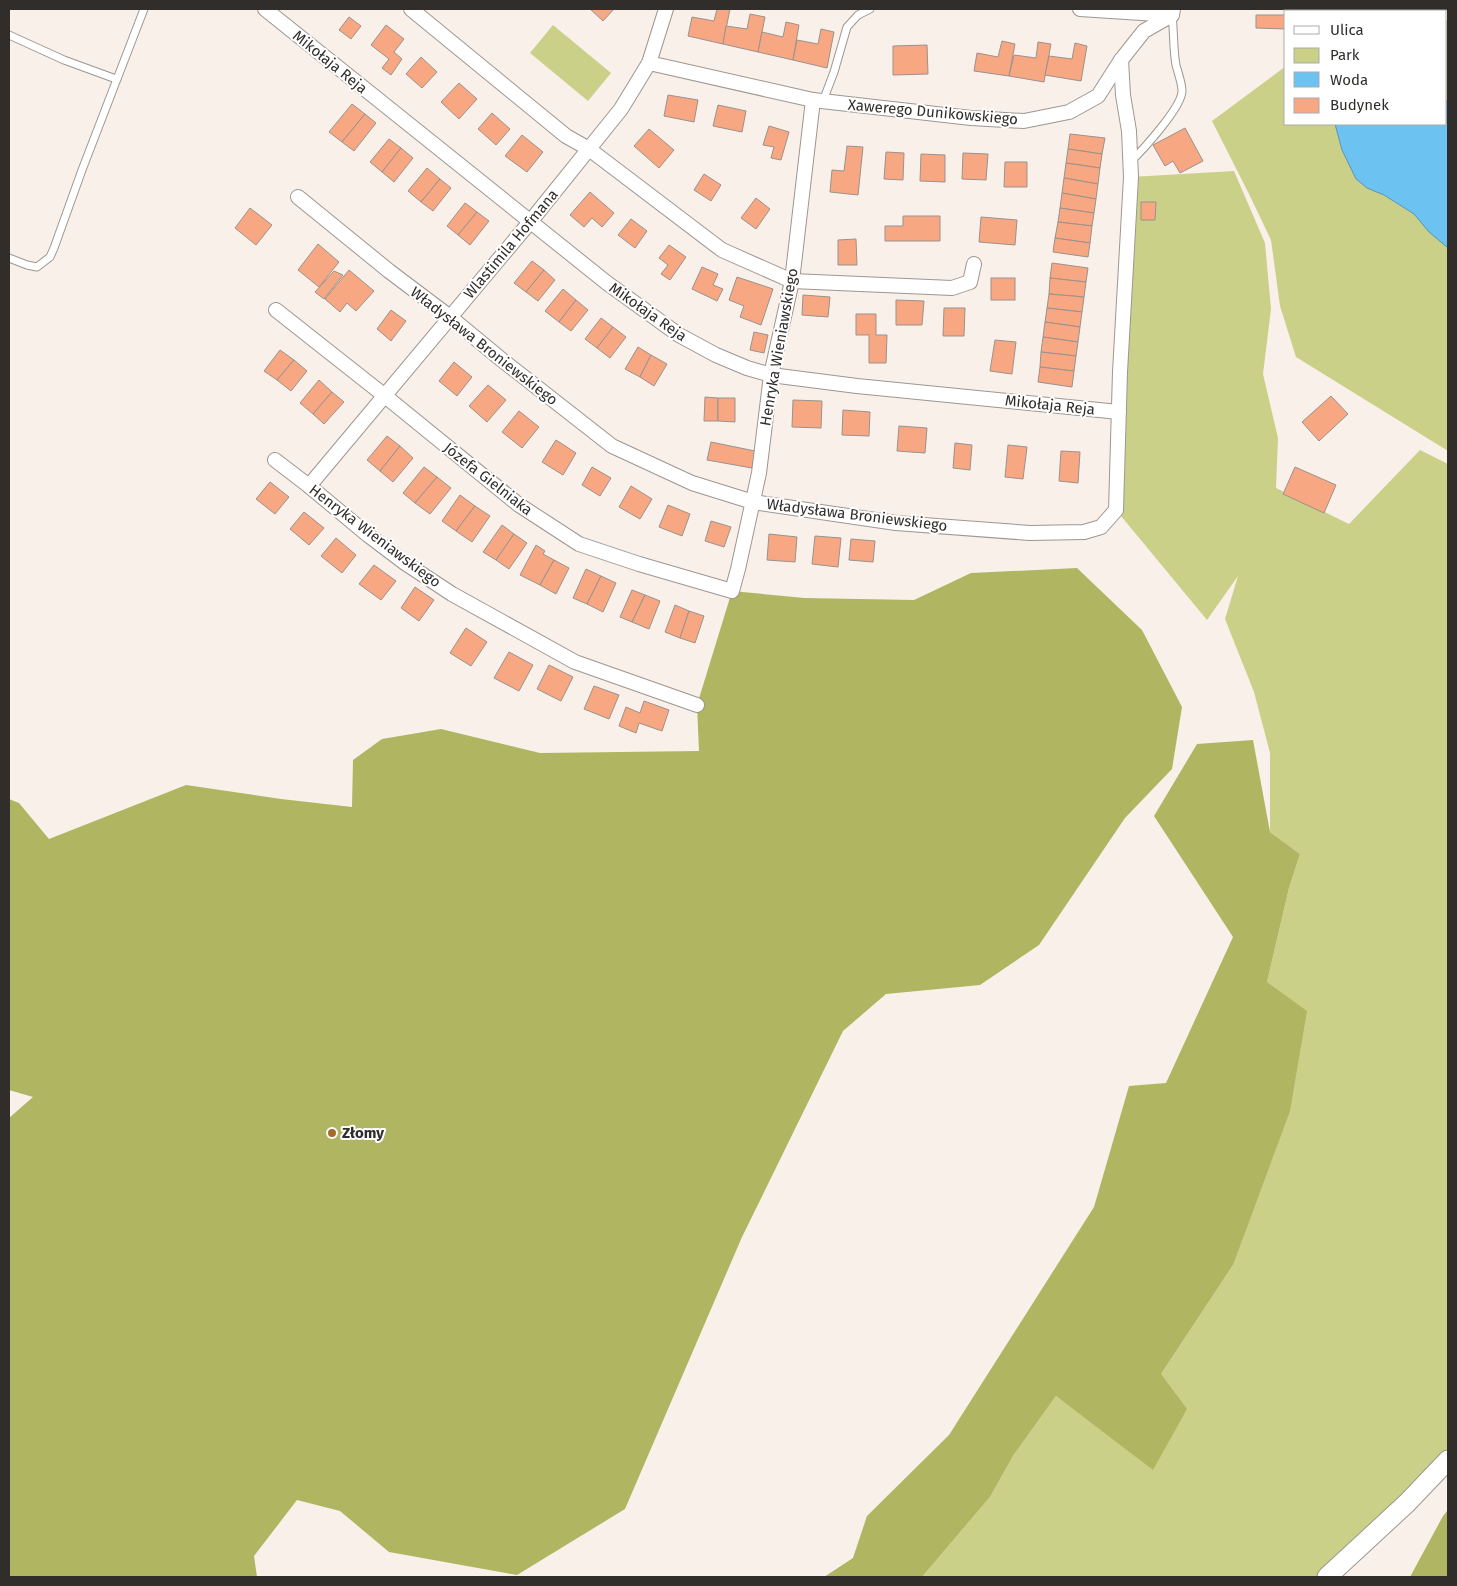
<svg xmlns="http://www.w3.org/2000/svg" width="1457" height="1586" viewBox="0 0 1457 1586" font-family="'Fira Sans',sans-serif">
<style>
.green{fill:#cbd089}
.forest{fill:#b0b561}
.water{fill:#6cc2f1;stroke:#5a95b6}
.building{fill:#f7a882;stroke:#9b918d}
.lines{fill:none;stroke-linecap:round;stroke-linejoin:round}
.lane-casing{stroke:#9e9690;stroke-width:9}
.street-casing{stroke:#9e9690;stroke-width:16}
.secondary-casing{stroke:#9e9690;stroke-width:21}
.lane{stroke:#fff;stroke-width:7}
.street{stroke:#fff;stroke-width:14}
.secondary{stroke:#fff;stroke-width:19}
.poi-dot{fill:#a36c28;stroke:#fff;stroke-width:2}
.labels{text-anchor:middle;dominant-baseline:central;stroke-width:4;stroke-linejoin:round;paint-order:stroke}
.street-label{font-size:15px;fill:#302d2b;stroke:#fff}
.poi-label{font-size:15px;font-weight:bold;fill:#302d2b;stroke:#fff;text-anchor:start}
</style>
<rect width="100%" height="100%" fill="#f9f0ea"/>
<!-- green -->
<g class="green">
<polygon points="1446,20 1448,21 1448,451 1296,357 1280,306 1271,240 1249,194 1212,121 1286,66 1286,124 1446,124"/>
<polygon points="553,25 611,73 588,101 530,53"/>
<polygon points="1234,171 1265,243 1271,309 1263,374 1278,438 1276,488 1349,524 1420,450 1448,464 1448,1460 1327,1577 922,1577 990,1497 1013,1456 1056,1396 1154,1469 1161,1374 1233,1265 1267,982 1289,888 1300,854 1270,832 1270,753 1254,692 1225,619 1238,576 1207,620 1116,510 1131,177"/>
</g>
<!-- forest -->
<g class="forest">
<polygon points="1077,568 1142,630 1182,707 1172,769 1125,818 1039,945 980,985 886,994 843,1031 742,1237 625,1509 517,1575 389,1552 340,1511 297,1500 254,1556 257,1577 9,1577 9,1118 33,1097 9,1090 9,799 19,803 49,839 186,785 281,799 352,807 353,760 382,739 441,729 540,753 699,751 697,705 732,591 804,598 914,600 971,573"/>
<polygon points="1253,740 1270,832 1300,854 1289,888 1267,982 1307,1011 1290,1111 1233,1265 1161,1374 1187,1409 1153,1470 1056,1396 1013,1456 990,1497 922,1577 824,1577 853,1558 867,1516 949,1435 1094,1207 1129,1086 1166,1083 1233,937 1154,816 1197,744"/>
<polygon points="1448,1510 1448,1577 1410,1577 1443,1516"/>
</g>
<!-- water -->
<polygon class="water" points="1446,100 1448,102 1448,248 1429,232 1414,214 1384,195 1367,188 1356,179 1342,150 1335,124 1446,124"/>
<!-- building -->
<g class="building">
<polygon points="590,9 614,9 603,21"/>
<polygon points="717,9 730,9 723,44 688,36 692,17 714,21"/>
<polygon points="750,14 765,17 758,52 723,44 726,26 747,29"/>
<polygon points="1256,15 1286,15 1286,29 1256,28"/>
<polygon points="349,17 361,26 351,39 339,30"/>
<polygon points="786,22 799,25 793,60 758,52 762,32 783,37"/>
<polygon points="386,25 404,39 394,52 402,59 391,75 382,68 389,59 371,45"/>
<polygon points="821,29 834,32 827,68 793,60 797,40 818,44"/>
<polygon points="1002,41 1015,44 1009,76 974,71 977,53 998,57"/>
<polygon points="1038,42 1051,44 1044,82 1009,76 1014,55 1036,58"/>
<polygon points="1075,43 1087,46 1081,81 1045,75 1049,56 1072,59"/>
<polygon points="927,45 928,74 893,75 893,46"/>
<polygon points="421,57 437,72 422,88 406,74"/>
<polygon points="459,83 477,99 459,119 441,102"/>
<polygon points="668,95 698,100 694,122 664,116"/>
<polygon points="352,104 365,114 342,142 329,132"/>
<polygon points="718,105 746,111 742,132 713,126"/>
<polygon points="492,113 510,129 496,145 478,129"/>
<polygon points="365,114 376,123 354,151 342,142"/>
<polygon points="769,126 789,132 781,160 771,158 774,147 763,145"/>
<polygon points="1185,128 1203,161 1180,173 1173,161 1165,166 1153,145"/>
<polygon points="649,129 674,150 659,168 634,146"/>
<polygon points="1070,134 1105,138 1102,154 1068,149"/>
<polygon points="522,135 543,152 527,172 505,156"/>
<polygon points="389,139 401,148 382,172 370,162"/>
<polygon points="847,146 863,147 858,195 830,192 832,170 844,171"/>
<polygon points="401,148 413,158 394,182 382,172"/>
<polygon points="1068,149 1102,154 1100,168 1066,163"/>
<polygon points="886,152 904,153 903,180 884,179"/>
<polygon points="963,153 988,154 986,180 962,179"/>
<polygon points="921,154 945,155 945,182 920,181"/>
<polygon points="1005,162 1027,162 1027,187 1004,187"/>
<polygon points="1066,163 1100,168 1098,184 1064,178"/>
<polygon points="427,168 440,179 421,202 408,191"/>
<polygon points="704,174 721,185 711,201 694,190"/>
<polygon points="1064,178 1098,184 1096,199 1062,193"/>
<polygon points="440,179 451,188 433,211 421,202"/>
<polygon points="590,192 614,213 602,227 592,218 584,227 570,215"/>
<polygon points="1062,193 1096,199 1094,213 1060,208"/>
<polygon points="756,198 770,209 756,229 741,218"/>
<polygon points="1141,202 1156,202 1155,220 1141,220"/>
<polygon points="465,203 477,212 458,235 447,226"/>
<polygon points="250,208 272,225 256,245 235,228"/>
<polygon points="1060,208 1094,213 1092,226 1058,222"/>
<polygon points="477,212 489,221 470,245 458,235"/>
<polygon points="903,216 940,216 940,241 885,241 885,226 903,226"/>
<polygon points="981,217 1017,220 1015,245 979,242"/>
<polygon points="631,219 647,231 635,248 618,235"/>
<polygon points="1058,222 1092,226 1090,243 1055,238"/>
<polygon points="1055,238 1090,243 1088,257 1053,252"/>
<polygon points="856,239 857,265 838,265 838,240"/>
<polygon points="318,244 339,262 319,287 298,270"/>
<polygon points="669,245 686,257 670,280 661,274 668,265 659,258"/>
<polygon points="532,261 544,270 526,292 514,283"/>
<polygon points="1052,263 1088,268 1086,282 1050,278"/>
<polygon points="702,267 718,274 713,285 723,289 717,301 692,289"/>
<polygon points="349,270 374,291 356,311 347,303 340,312 325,299"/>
<polygon points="544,270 555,280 538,301 526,292"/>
<polygon points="334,271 343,275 324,299 315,292"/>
<polygon points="737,277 773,289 761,325 740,317 744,306 729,300"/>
<rect x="991" y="278" width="24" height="22"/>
<polygon points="1050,278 1086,282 1084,297 1049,294"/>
<polygon points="563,289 576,300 559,322 545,311"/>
<polygon points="1049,294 1084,297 1082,312 1047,308"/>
<polygon points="803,295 830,297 828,317 802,315"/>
<polygon points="576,300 588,310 571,331 559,322"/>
<polygon points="896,300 924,301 922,325 896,325"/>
<polygon points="944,308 965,308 964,336 943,336"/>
<polygon points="1047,308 1082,312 1080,327 1045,322"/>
<polygon points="391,310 406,321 391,341 377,329"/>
<polygon points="856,314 876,314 876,335 887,335 886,363 869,363 869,335 856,335"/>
<polygon points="601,318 613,327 597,348 585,339"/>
<polygon points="1045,322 1080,327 1078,342 1043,337"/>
<polygon points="613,327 626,337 610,358 597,348"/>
<polygon points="754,332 768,335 764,353 750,350"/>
<polygon points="1043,337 1078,342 1076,356 1041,352"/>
<polygon points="995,340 1016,342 1012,374 990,371"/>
<polygon points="638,347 651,355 640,377 625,369"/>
<polygon points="280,350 294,360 277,380 264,371"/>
<polygon points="1041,352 1076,356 1074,371 1040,367"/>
<polygon points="651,355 667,364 654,386 640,377"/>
<polygon points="294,360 307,371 291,391 277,380"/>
<polygon points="454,362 472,377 457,396 439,381"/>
<polygon points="1040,367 1074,371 1072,387 1038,382"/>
<polygon points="319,380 332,392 313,414 300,403"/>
<polygon points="488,385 506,400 487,422 469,406"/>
<polygon points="332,392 344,402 324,424 313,414"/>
<polygon points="1331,396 1348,414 1319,441 1302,422"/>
<polygon points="705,397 718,398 718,421 704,421"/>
<polygon points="718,398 735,398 735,422 718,421"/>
<polygon points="793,400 822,401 821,428 792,427"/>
<polygon points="843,410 870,412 869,436 842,435"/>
<polygon points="519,411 539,427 522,448 502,432"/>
<polygon points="899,426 927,428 925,453 897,451"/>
<polygon points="387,436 400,446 380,471 367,460"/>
<polygon points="556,440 576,453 563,475 542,462"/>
<polygon points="711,442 755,451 752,468 707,460"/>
<polygon points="955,443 972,445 970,470 953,468"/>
<polygon points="1008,445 1027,447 1023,479 1005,477"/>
<polygon points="400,446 413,458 393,482 380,471"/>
<polygon points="1061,451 1080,452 1078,483 1059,481"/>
<polygon points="424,467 437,477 415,503 403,493"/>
<polygon points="592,467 611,478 600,496 582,485"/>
<polygon points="1295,467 1336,485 1324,513 1283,494"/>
<polygon points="437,477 451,488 430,514 415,503"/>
<polygon points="270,482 289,497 275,514 256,499"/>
<polygon points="631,486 652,499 640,519 619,507"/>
<polygon points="460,495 475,506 456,531 442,521"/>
<polygon points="668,505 690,514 682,536 659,527"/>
<polygon points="475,506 490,516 472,542 456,531"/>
<polygon points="304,512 324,528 309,545 290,529"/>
<polygon points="711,521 731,527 724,547 705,541"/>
<polygon points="502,525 514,534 496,560 483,552"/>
<polygon points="514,534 527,543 509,569 496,560"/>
<polygon points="769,534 797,537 795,562 767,560"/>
<polygon points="815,536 841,538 838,567 812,564"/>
<polygon points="336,538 356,555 342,573 321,556"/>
<polygon points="851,539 875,541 873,562 849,560"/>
<polygon points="536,545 545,551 543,554 554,560 540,585 520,575"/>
<polygon points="554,560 569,568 556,594 540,585"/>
<polygon points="374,565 396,581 381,600 359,584"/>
<polygon points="586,569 601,576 587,604 573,598"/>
<polygon points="601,576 616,583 603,612 587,604"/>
<polygon points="415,587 434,600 419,621 401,608"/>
<polygon points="632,590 645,595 632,622 620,617"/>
<polygon points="645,595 660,601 649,629 632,622"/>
<polygon points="675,605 689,611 680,638 665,632"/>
<polygon points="689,611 704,616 695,643 680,638"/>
<polygon points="466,628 487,642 471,666 450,653"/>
<polygon points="509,652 533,665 519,691 494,678"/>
<polygon points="549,665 573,677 561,701 537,689"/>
<polygon points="594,686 619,695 609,719 584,709"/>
<polygon points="644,701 669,710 662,731 639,723 636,733 619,726 626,707 640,713"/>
</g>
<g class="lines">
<defs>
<g id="lane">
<polyline points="9,35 64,60 116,79"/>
<polyline points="823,101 834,72 847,27 858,15 870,9"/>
<path d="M1130,162C1142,151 1182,107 1182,91C1182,83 1178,73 1176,65C1173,49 1174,31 1172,15"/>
<polyline points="9,258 27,265 37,267 50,257 54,248 82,170 144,9"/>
</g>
<g id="street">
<polyline points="265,9 607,283 679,335 716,355 747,368 771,375 857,386 1119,412"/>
<polyline points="411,9 566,136 589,149 722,250 792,281 952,288 970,282 974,264"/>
<polyline points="1080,9 1172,15"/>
<polyline points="649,63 813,100 971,118 1024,121 1069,112 1098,96 1121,60 1144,31 1172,15 1173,9"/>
<polyline points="298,197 389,271 450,317 502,360 612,446 692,483 753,502 896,523 1030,533 1084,532 1101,527 1116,510 1120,372 1131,177 1129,131 1123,95 1121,60"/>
<polyline points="276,310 385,396 519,505 579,544 639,564 732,591 738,569 759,473 771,375 792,281 813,100"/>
<polyline points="275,460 309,486 368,535 405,563 452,594 575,662 697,705"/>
<polyline points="309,486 530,222 621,109 649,63 666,9"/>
</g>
<polyline id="secondary" points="1327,1577 1407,1503 1448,1460"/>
</defs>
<!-- lane casing -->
<use href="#lane" class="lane-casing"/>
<!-- street casing -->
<use href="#street" class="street-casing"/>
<!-- secondary casing -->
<use href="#secondary" class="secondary-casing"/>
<!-- lane -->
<use href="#lane" class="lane"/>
<!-- street -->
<use href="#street" class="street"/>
<!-- secondary -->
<use href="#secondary" class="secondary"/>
</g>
<!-- markers -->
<circle class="poi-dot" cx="332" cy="1133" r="5"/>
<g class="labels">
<!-- street labels -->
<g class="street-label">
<text transform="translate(330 62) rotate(39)">Mikołaja Reja</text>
<text transform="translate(933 112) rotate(5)">Xawerego Dunikowskiego</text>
<text transform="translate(511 244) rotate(-50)">Wlastimila Hofmana</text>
<text transform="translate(648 312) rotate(35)">Mikołaja Reja</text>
<text transform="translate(484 346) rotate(38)">Władysława Broniewskiego</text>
<text transform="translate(779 347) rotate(-80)">Henryka Wieniawskiego</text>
<text transform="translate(1050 405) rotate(6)">Mikołaja Reja</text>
<text transform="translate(488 479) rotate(38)">Józefa Gielniaka</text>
<text transform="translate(857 515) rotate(7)">Władysława Broniewskiego</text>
<text transform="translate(375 536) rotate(37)">Henryka Wieniawskiego</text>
</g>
<!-- poi labels -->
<g class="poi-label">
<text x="342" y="1133">Złomy</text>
</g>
</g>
<!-- border -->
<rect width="1457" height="1586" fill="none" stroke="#302d2b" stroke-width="20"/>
<!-- legend -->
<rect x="1284" y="10" width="162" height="115" fill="#ffffff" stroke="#acabaa"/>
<rect x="1294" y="26" width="25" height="8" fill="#ffffff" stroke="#acabaa"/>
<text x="1330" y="35" font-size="15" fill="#302d2b">Ulica</text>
<rect x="1294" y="48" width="25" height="15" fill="#cbd089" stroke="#acabaa"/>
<text x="1330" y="60" font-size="15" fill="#302d2b">Park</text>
<rect x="1294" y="72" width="25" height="15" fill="#6cc2f1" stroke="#acabaa"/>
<text x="1330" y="85" font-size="15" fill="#302d2b">Woda</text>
<rect x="1294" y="98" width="25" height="15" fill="#f7a882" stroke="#acabaa"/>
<text x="1330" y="110" font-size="15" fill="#302d2b">Budynek</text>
</svg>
